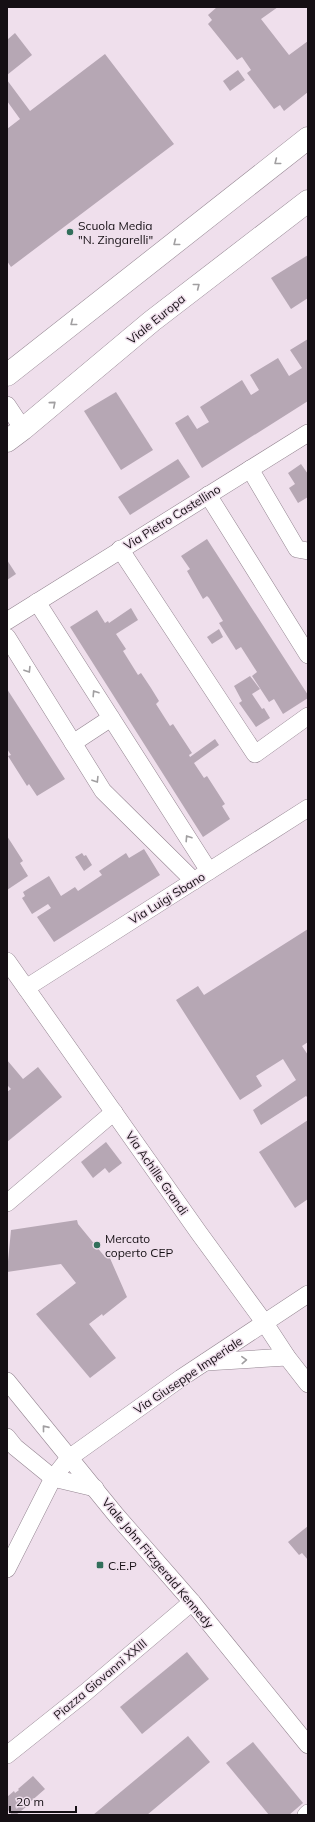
<svg xmlns="http://www.w3.org/2000/svg" width="315" height="1822" viewBox="0 0 315 1822" font-family="Mulish,sans-serif">
<style>
.building{fill:#b6a7b4}
.lines{fill:none;stroke-linecap:round;stroke-linejoin:round}
.minor-casing{stroke:#948591;stroke-width:18}
.tertiary-casing{stroke:#948591;stroke-width:23}
.minor{stroke:#fff;stroke-width:17}
.tertiary{stroke:#fff;stroke-width:22}
.oneway{stroke:#a19fa1}
.poi-dot{fill:#326f5b;stroke:#efdfec;stroke-width:1.5}
.labels{text-anchor:middle;dominant-baseline:central;stroke-width:3;stroke-linejoin:round;paint-order:stroke}
.poi-label{font-size:12px;fill:#150f14;stroke:#efdfec;text-anchor:start}
.street-label{font-size:12px;fill:#150f14;stroke:#efdfec}
</style>
<rect width="100%" height="100%" fill="#efdfec"/>
<!-- building -->
<g class="building">
<polygon points="217,7 278,7 261,19 289,55 308,41 308,92 284,111 280,105 274,109 247,73 251,70 242,57 237,60 208,24 212,20 208,15"/>
<polygon points="15,33 32,55 7,75 7,40"/>
<polygon points="105,54 174,144 11,267 7,261 7,129 20,119 7,101 7,80 30,111"/>
<polygon points="238,70 245,80 230,91 223,81"/>
<polygon points="308,255 308,298 291,309 271,278"/>
<polygon points="308,339 308,401 202,468 175,423 188,415 197,429 209,422 200,407 242,380 251,395 259,390 250,375 278,358 289,376 302,368 290,350"/>
<polygon points="116,392 153,450 121,470 84,411"/>
<polygon points="178,459 190,477 130,515 118,497"/>
<polygon points="301,464 308,474 308,497 298,503 289,488 295,484 288,473"/>
<polygon points="207,539 308,695 308,698 283,714 274,699 269,702 252,676 257,672 241,647 236,650 219,623 223,621 209,598 207,596 203,599 187,571 190,569 181,556"/>
<polygon points="7,560 16,574 7,580"/>
<polygon points="131,608 138,620 116,634 126,649 123,651 138,675 141,673 151,688 159,701 156,704 170,726 173,724 192,753 189,755 190,757 215,739 219,745 194,763 204,778 207,776 225,804 222,806 230,819 203,837 70,627 97,610 105,623 108,621 109,623"/>
<polygon points="219,629 223,637 212,644 207,637"/>
<polygon points="250,676 260,689 252,694 262,709 264,708 270,718 256,727 239,703 242,701 234,686"/>
<polygon points="7,689 65,779 37,796 29,784 27,786 8,756 11,755 7,749"/>
<polygon points="7,836 23,861 20,863 28,876 7,890"/>
<polygon points="144,849 160,875 54,942 37,917 51,908 48,904 32,914 22,898 25,896 23,892 49,876 61,896 75,887 78,891 102,875 99,871 126,853 129,858"/>
<polygon points="82,853 84,856 86,855 92,865 84,871 75,857"/>
<polygon points="308,929 308,1042 302,1046 308,1055 308,1098 306,1096 261,1125 253,1110 296,1080 283,1059 256,1076 262,1086 240,1100 176,1000 198,986 204,995"/>
<polygon points="7,1060 23,1079 38,1067 62,1097 7,1142 7,1092 11,1089 7,1085"/>
<polygon points="308,1120 308,1199 295,1208 259,1152"/>
<polygon points="106,1142 122,1163 109,1173 105,1168 93,1178 81,1162"/>
<polygon points="77,1220 78,1224 105,1257 109,1256 127,1297 103,1316 102,1314 89,1324 116,1358 90,1378 36,1314 76,1283 61,1264 7,1272 11,1230"/>
<polygon points="308,1526 308,1560 302,1553 299,1555 288,1542"/>
<polygon points="187,1652 209,1679 142,1734 120,1707"/>
<polygon points="188,1736 210,1762 147,1815 93,1815"/>
<polygon points="253,1742 303,1803 289,1815 269,1815 226,1763"/>
<polygon points="33,1776 45,1789 29,1803 26,1803 25,1804 26,1807 16,1815 12,1815 7,1809 7,1797 14,1791 15,1793 19,1790 18,1789"/>
</g>
<g class="lines">
<defs>
<g id="minor">
<polyline points="7,405 23,429"/>
<polyline points="250,469 297,549 308,551"/>
<polyline points="208,495 308,655"/>
<polyline points="120,549 255,754 308,716"/>
<polyline points="37,602 209,871"/>
<polyline points="7,621 308,433"/>
<polyline points="7,637 103,791 194,881"/>
<polyline points="73,743 111,718"/>
<polyline points="7,961 199,1233 264,1322 287,1357 308,1384"/>
<polyline points="26,988 308,808"/>
<polyline points="7,1203 114,1112"/>
<polyline points="206,1362 287,1357"/>
<polyline points="7,1381 116,1515 192,1602 308,1745"/>
<polyline points="7,1437 15,1447 53,1478 95,1488"/>
<polyline points="7,1569 53,1478 69,1458 181,1378 308,1294"/>
<polyline points="7,1755 86,1692 192,1602"/>
<polyline points="306,1815 308,1813"/>
</g>
<g id="tertiary">
<polyline points="7,375 308,138"/>
<polyline points="7,441 23,429 152,321 308,201"/>
</g>
</defs>
<!-- minor casing -->
<use href="#minor" class="minor-casing"/>
<!-- tertiary casing -->
<use href="#tertiary" class="tertiary-casing"/>
<!-- minor -->
<use href="#minor" class="minor"/>
<!-- tertiary -->
<use href="#tertiary" class="tertiary"/>
</g>
<!-- one-way arrows -->
<defs><path id="oneway-chevron" d="M-2-3.5L2.5 0L-2 3.5" fill="none" stroke-width="1.6" stroke-linecap="round" stroke-linejoin="round"/></defs>
<g class="oneway">
<use href="#oneway-chevron" transform="translate(277 162) rotate(142)"/>
<use href="#oneway-chevron" transform="translate(176 243) rotate(142)"/>
<use href="#oneway-chevron" transform="translate(197 286) rotate(-38)"/>
<use href="#oneway-chevron" transform="translate(73 323) rotate(142)"/>
<use href="#oneway-chevron" transform="translate(53 404) rotate(-40)"/>
<use href="#oneway-chevron" transform="translate(28 670) rotate(58)"/>
<use href="#oneway-chevron" transform="translate(95 693) rotate(-123)"/>
<use href="#oneway-chevron" transform="translate(96 780) rotate(58)"/>
<use href="#oneway-chevron" transform="translate(188 838) rotate(-123)"/>
<use href="#oneway-chevron" transform="translate(244 1360) rotate(-3)"/>
<use href="#oneway-chevron" transform="translate(45 1428) rotate(-129)"/>
</g>
<!-- markers -->
<g class="poi-dot">
<circle cx="70" cy="232" r="4"/>
<circle cx="97" cy="1245" r="4"/>
<rect x="96" y="1561" width="8" height="8" rx="2"/>
</g>
<g class="labels">
<!-- poi labels -->
<g class="poi-label">
<text x="78" y="225">Scuola Media<tspan x="78" dy="14">"N. Zingarelli"</tspan></text>
<text x="105" y="1238">Mercato<tspan x="105" dy="14">coperto CEP</tspan></text>
<text x="108" y="1565">C.E.P</text>
</g>
<!-- street labels -->
<g class="street-label">
<text transform="translate(156 319) rotate(-39)">Viale Europa</text>
<text transform="translate(172 517) rotate(-32)">Via Pietro Castellino</text>
<text transform="translate(167 898) rotate(-32)">Via Luigi Sbano</text>
<text transform="translate(157 1173) rotate(55)">Via Achille Grandi</text>
<text transform="translate(188 1375) rotate(-34)">Via Giuseppe Imperiale</text>
<text transform="translate(158 1563) rotate(50)">Viale John Fitzgerald Kennedy</text>
<text transform="translate(100 1679) rotate(-40)">Piazza Giovanni XXIII</text>
</g>
</g>
<!-- border -->
<rect width="315" height="1822" fill="none" stroke="#150f14" stroke-width="16"/>
<!-- scale -->
<path d="M10 1806v6h66v-6" fill="none" stroke="#150f14" stroke-width="2"/>
<text x="16" y="1806" font-size="12" fill="#150f14" stroke="#efdfec" stroke-width="3" paint-order="stroke">20 m</text>
</svg>
